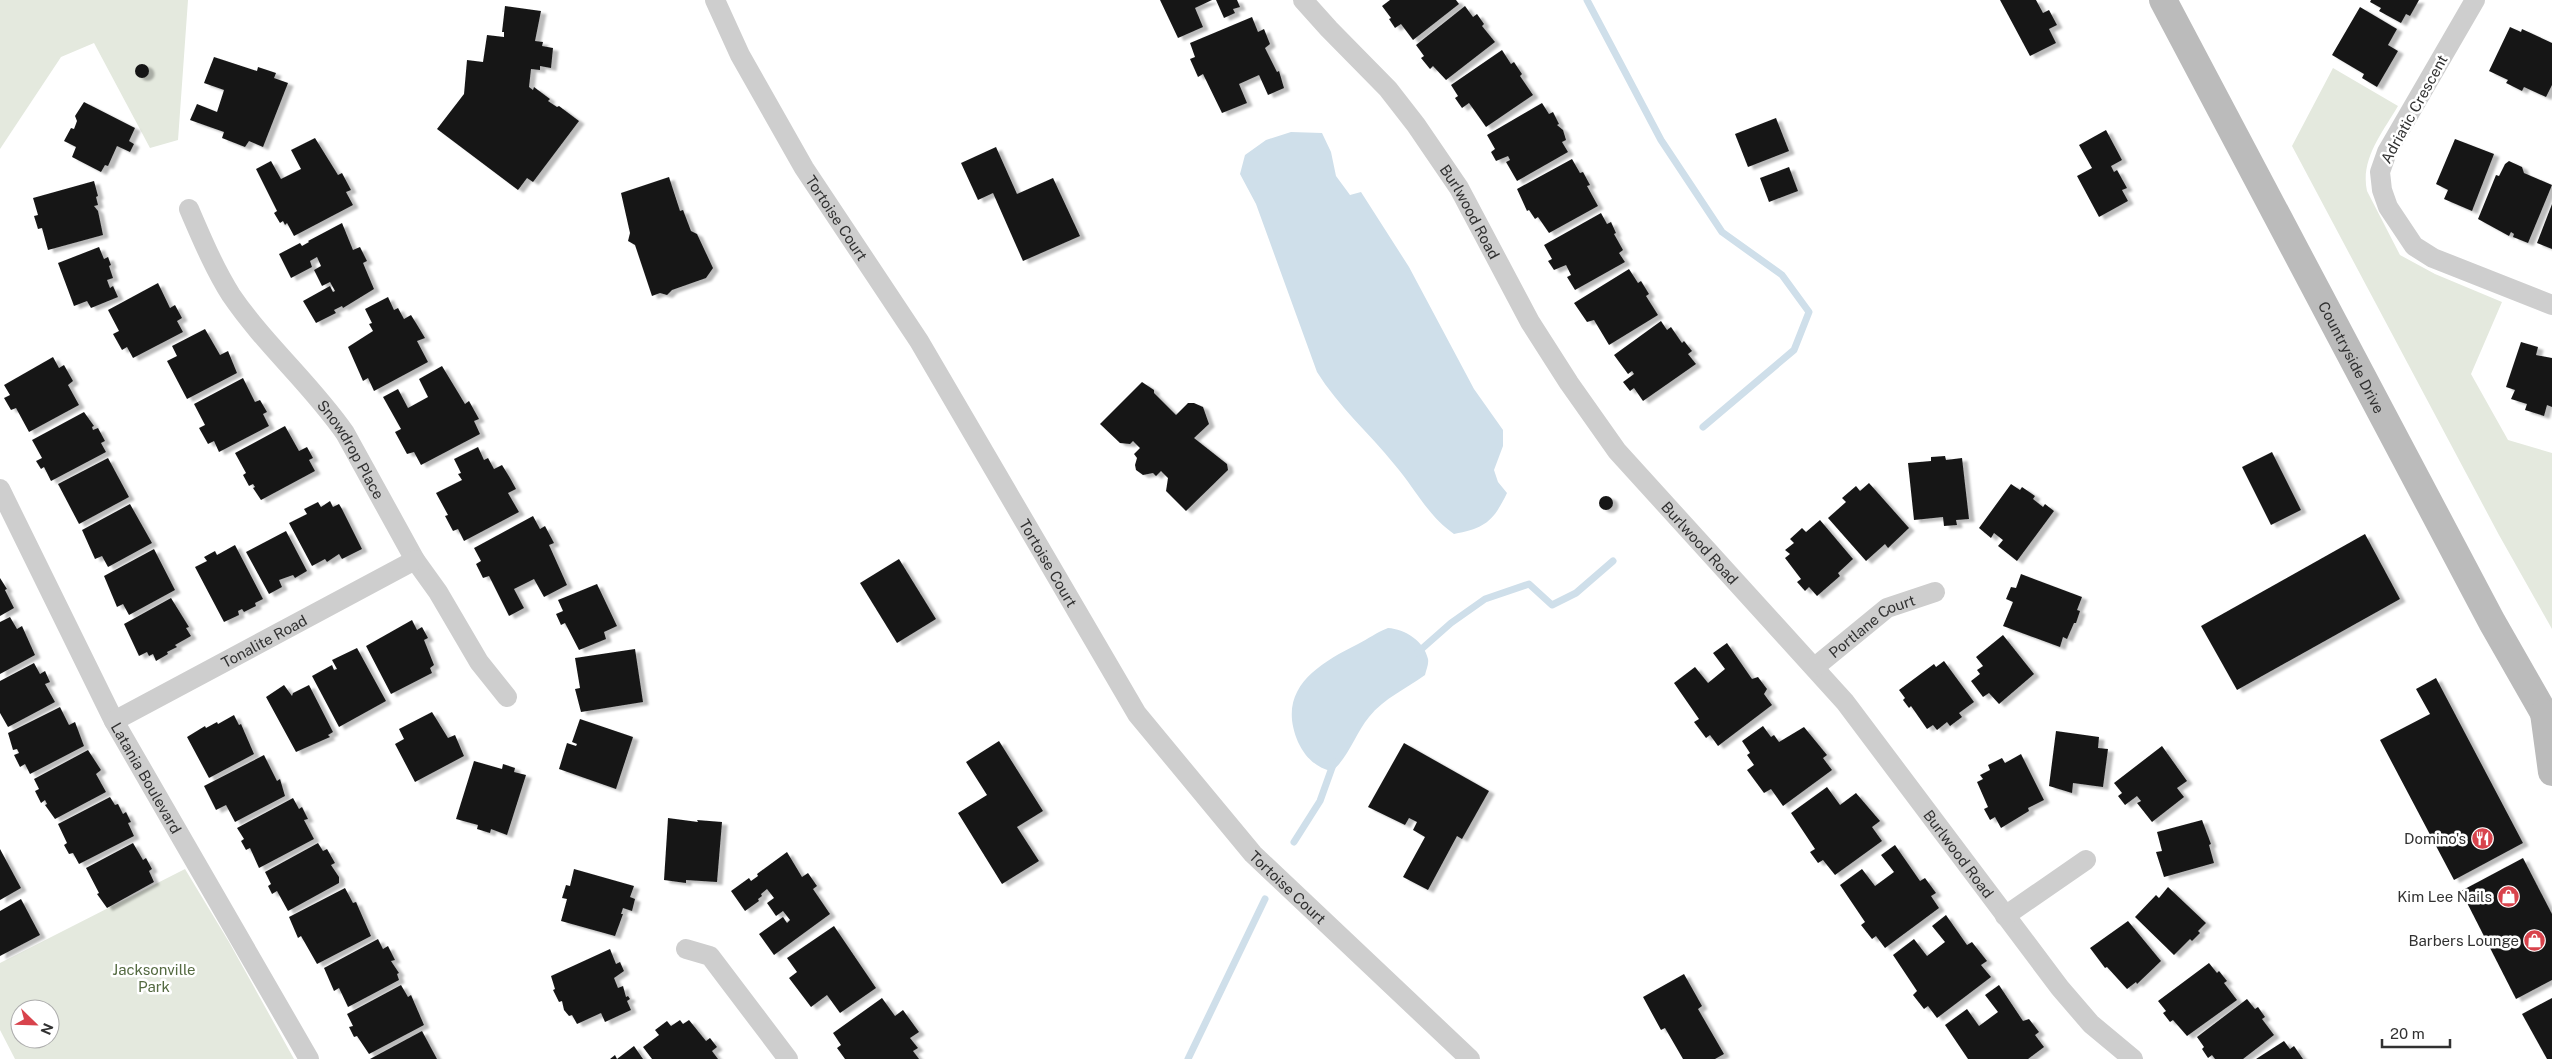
<svg xmlns="http://www.w3.org/2000/svg" width="2552" height="1059" viewBox="0 0 2552 1059" font-family="'Public Sans',sans-serif">
<style>
.green{fill:#e4e9de;fill-rule:evenodd}
.water{fill:#cfdfea}
.lines{fill:none;stroke-linecap:round;stroke-linejoin:round}
.stream{stroke:#cfdfea;stroke-width:7}
.building{fill:#181818;filter:url(#shadow)}
.minor{stroke:#cecece;stroke-width:20}
.secondary{stroke:#bbb;stroke-width:28}
.labels{text-anchor:middle;dominant-baseline:central;stroke-width:5;stroke-linejoin:round;paint-order:stroke}
.street-label{font-size:15px;fill:#313131;stroke:#fff}
.poi-label{font-size:15px;fill:#313131;stroke:#fff;text-anchor:end}
.park-label{font-size:15px;fill:#546a41;stroke:#fff}
</style>
<defs>
<filter id="shadow"><feDropShadow dx="5.5" dy="3" stdDeviation="1" flood-color="#0004"/></filter>
</defs>
<rect width="100%" height="100%" fill="#fff"/>
<!-- green -->
<g class="green">
<polygon points="0,0 188,0 178,140 150,148 94,43 61,57 0,149"/>
<path d="M2333,68L2398,106C2383,132 2360,159 2367,191L2400,255L2435,274L2502,302L2471,374L2508,440L2552,453V629L2499,535L2292,146Z"/>
<path d="M185,869L229,942L294,1059H15L0,1030V963ZM20,1009H50V1039H20Z"/>
</g>
<!-- water -->
<g class="water">
<path d="M1291,132L1322,133L1331,152L1336,176L1350,195L1361,192L1409,267L1474,389L1503,430V446L1494,470L1498,482L1507,493C1493,522 1485,528 1454,534C1427,515 1415,488 1394,464C1369,433 1338,406 1317,372L1256,204L1240,174L1245,155L1266,140Z"/>
<path d="M1388,628C1405,629 1424,641 1428,659C1429,664 1426,670 1425,675C1406,689 1384,698 1369,717C1355,734 1349,757 1332,771C1316,768 1305,757 1298,742C1276,690 1316,665 1358,644C1368,639 1377,632 1388,628Z"/>
</g>
<g class="lines">
<!-- stream -->
<g class="stream">
<polyline points="1587,0 1661,140 1722,232 1782,275 1809,312 1794,350 1703,427"/>
<polyline points="1417,653 1451,623 1485,599 1529,584 1552,605 1576,593 1613,561"/>
<polyline points="1294,842 1320,801 1334,762"/>
<polyline points="1188,1059 1265,899"/>
</g>
</g>
<!-- building -->
<g class="building">
<polygon points="1160,0 1212,0 1195,8 1203,27 1178,38"/>
<polygon points="1216,0 1237,0 1240,7 1233,9 1235,13 1224,18"/>
<polygon points="1390,0 1456,0 1459,4 1413,40 1401,24 1395,28 1389,19 1391,18 1382,6"/>
<polygon points="2000,0 2036,0 2043,13 2049,10 2057,25 2049,29 2056,43 2030,56"/>
<polygon points="2371,0 2419,0 2410,16 2406,14 2401,23 2379,11 2381,8 2370,2"/>
<polygon points="505,6 541,11 535,41 543,42 542,46 553,48 551,68 540,66 540,70 531,69 529,87 533,90 534,87 550,99 548,101 557,107 559,106 579,121 533,182 527,178 518,190 437,129 464,94 467,60 483,62 487,35 504,37 504,32 502,32"/>
<polygon points="1465,6 1473,17 1477,14 1484,24 1482,26 1495,42 1446,80 1433,66 1430,69 1421,58 1424,56 1416,45"/>
<polygon points="2360,7 2397,29 2388,45 2398,51 2377,87 2362,78 2364,74 2332,55"/>
<polygon points="1252,17 1258,32 1264,29 1270,44 1265,48 1277,72 1279,71 1284,88 1268,95 1259,75 1239,84 1247,103 1222,113 1203,74 1198,77 1190,59 1195,57 1190,43"/>
<polygon points="2510,27 2521,32 2522,29 2552,43 2552,85 2546,97 2524,87 2522,91 2506,83 2508,80 2489,71"/>
<polygon points="1502,50 1511,64 1514,62 1522,74 1520,76 1533,95 1486,127 1469,103 1462,108 1455,98 1458,96 1451,85"/>
<polygon points="214,57 257,71 258,67 276,73 274,78 288,83 263,147 249,141 245,147 222,138 224,132 190,120 197,104 217,112 224,90 204,83"/>
<circle cx="142" cy="71" r="7"/>
<polygon points="84,102 135,128 129,141 134,144 130,152 117,146 108,166 105,165 101,172 72,157 76,147 64,141 71,128 74,129 77,121 75,116"/>
<polygon points="1542,103 1549,114 1553,112 1559,124 1557,125 1563,130 1566,140 1562,142 1568,152 1517,181 1506,162 1510,160 1508,156 1496,161 1491,152 1495,149 1487,135"/>
<polygon points="1776,118 1789,151 1748,167 1735,134"/>
<polygon points="2106,130 2122,160 2111,166 2114,172 2117,170 2127,188 2122,190 2128,201 2099,217 2077,176 2092,168 2079,145"/>
<polygon points="315,138 338,175 342,173 351,190 346,192 353,205 294,236 287,223 285,225 283,221 280,223 274,213 277,211 256,169 271,161 281,179 301,169 291,150"/>
<polygon points="2455,139 2494,154 2472,211 2444,199 2448,190 2436,184"/>
<polygon points="996,147 1017,194 1053,178 1080,236 1023,261 993,193 978,200 961,163"/>
<polygon points="1572,159 1580,173 1583,172 1590,185 1587,186 1598,206 1549,233 1538,217 1535,219 1529,210 1527,211 1517,189"/>
<polygon points="2509,161 2522,167 2524,173 2552,185 2528,243 2513,237 2514,234 2511,232 2509,236 2478,219 2496,175 2499,176 2505,164"/>
<polygon points="1789,167 1798,191 1769,202 1760,178"/>
<polygon points="669,177 680,211 683,210 691,231 697,234 713,268 706,278 672,290 667,295 660,293 652,296 635,245 628,241 630,233 621,193"/>
<polygon points="94,181 98,196 96,197 98,205 94,206 98,211 103,235 48,250 42,228 38,229 34,216 38,215 33,198"/>
<polygon points="2552,204 2552,249 2537,243"/>
<polygon points="1601,213 1607,224 1611,222 1616,233 1614,234 1623,250 1619,253 1625,262 1575,290 1567,277 1571,275 1566,265 1554,270 1548,261 1552,259 1544,245"/>
<polygon points="342,223 353,250 360,247 367,261 363,263 374,289 343,308 342,306 334,310 336,313 316,323 303,301 330,286 333,292 335,291 330,282 322,286 314,270 321,266 317,257 310,261 312,267 291,278 279,254 300,243 302,246 309,242 308,241"/>
<polygon points="99,247 104,259 108,257 111,265 109,266 113,278 107,280 110,288 113,286 118,297 91,308 87,301 74,306 58,263"/>
<polygon points="1629,269 1638,283 1641,281 1649,294 1646,296 1658,315 1609,345 1594,320 1587,322 1574,303"/>
<polygon points="158,283 170,308 175,305 182,318 177,321 183,332 133,358 127,347 122,350 113,334 119,331 108,310"/>
<polygon points="388,297 394,310 398,308 404,319 411,315 419,328 425,338 417,341 428,362 374,391 368,378 363,381 348,347 373,331 369,324 372,323 365,309"/>
<polygon points="1661,321 1667,330 1671,327 1682,343 1684,341 1692,351 1688,354 1696,364 1643,401 1634,388 1630,391 1623,382 1634,374 1632,371 1628,374 1614,355"/>
<polygon points="205,329 220,355 228,351 237,373 187,399 167,361 177,356 172,346"/>
<polygon points="2521,342 2538,347 2536,355 2552,358 2552,407 2547,405 2544,416 2525,410 2527,404 2511,399 2515,390 2506,387"/>
<polygon points="53,357 59,368 64,365 73,381 68,385 79,405 29,432 16,408 11,410 4,398 10,395 4,385"/>
<polygon points="442,366 465,404 469,401 479,419 474,421 480,434 421,465 414,452 407,454 395,432 401,429 383,397 398,389 408,408 428,397 419,379"/>
<polygon points="243,378 255,402 260,400 267,412 263,414 269,426 219,452 214,441 208,444 199,428 205,425 194,404"/>
<polygon points="1142,382 1154,390 1154,393 1176,415 1188,403 1194,403 1203,407 1209,424 1194,438 1227,464 1228,470 1186,511 1166,491 1168,478 1161,471 1156,476 1153,473 1143,475 1136,470 1135,465 1137,458 1134,454 1140,448 1133,441 1130,444 1120,443 1100,424"/>
<polygon points="84,412 94,426 92,427 93,430 98,428 105,441 101,443 106,452 51,481 44,467 41,469 36,461 42,458 32,440"/>
<polygon points="285,426 299,451 307,447 313,458 309,460 315,471 261,500 253,488 255,487 253,484 249,486 243,475 246,473 235,453"/>
<polygon points="478,447 484,460 488,458 494,469 502,465 510,478 516,489 508,493 519,512 464,541 458,529 453,531 445,516 448,515 436,493 462,480 458,474 461,473 454,459"/>
<polygon points="2272,452 2301,510 2271,525 2242,467"/>
<polygon points="1945,456 1946,460 1962,458 1969,519 1956,520 1957,525 1944,526 1943,517 1914,520 1908,463 1931,461 1931,457"/>
<polygon points="108,458 129,497 79,524 58,484"/>
<polygon points="1869,483 1909,528 1888,548 1885,544 1866,561 1828,518 1846,502 1842,498 1856,486 1860,491"/>
<polygon points="2011,484 2020,490 2022,487 2035,496 2033,499 2043,507 2045,504 2054,511 2017,561 1998,546 2003,540 1994,533 1991,538 1979,528"/>
<circle cx="1606" cy="503" r="7"/>
<polygon points="330,501 333,507 339,504 342,509 362,549 342,559 339,554 327,562 325,559 312,566 289,523 307,514 304,509 318,502 321,507"/>
<polygon points="130,504 152,543 108,567 102,556 95,559 82,530"/>
<polygon points="533,516 540,529 545,526 554,543 549,545 567,585 544,597 534,579 514,589 524,608 509,616 489,576 483,578 476,564 481,561 474,548"/>
<polygon points="1820,520 1853,559 1838,573 1840,576 1817,596 1809,587 1805,591 1797,582 1801,579 1785,558 1790,554 1785,550 1794,543 1790,539 1802,528 1806,532"/>
<polygon points="286,531 307,571 295,578 293,575 279,580 282,587 269,594 246,552"/>
<polygon points="2365,534 2400,599 2237,690 2201,626"/>
<polygon points="235,545 263,599 255,603 256,606 244,612 242,609 238,611 239,615 224,622 195,567 207,561 204,557 215,551 217,555"/>
<polygon points="154,549 175,590 129,615 123,604 117,607 104,576"/>
<polygon points="899,559 936,619 897,643 860,583"/>
<polygon points="2021,574 2082,597 2077,610 2080,611 2076,623 2074,623 2067,639 2063,637 2060,647 2003,626 2013,602 2006,599 2011,587 2016,588"/>
<polygon points="0,578 7,589 5,590 14,608 0,616"/>
<polygon points="597,584 617,626 604,632 606,639 579,650 565,623 561,625 556,614 563,611 558,600"/>
<polygon points="171,598 189,627 186,628 191,636 175,645 177,647 167,652 168,654 156,661 153,654 149,656 147,652 139,656 124,624"/>
<polygon points="10,617 17,629 22,626 35,655 0,674 0,622"/>
<polygon points="412,620 417,630 422,627 428,638 424,640 434,665 430,668 432,673 391,694 366,646"/>
<polygon points="2003,635 2034,674 1999,704 1989,693 1983,697 1971,681 1980,674 1977,670 1983,666 1976,657"/>
<polygon points="1727,643 1752,679 1758,677 1767,689 1764,694 1772,705 1718,746 1710,735 1706,738 1694,722 1699,719 1674,683 1695,667 1708,683 1725,669 1713,653"/>
<polygon points="357,648 386,701 339,727 312,676 332,665 334,670 337,669 332,660"/>
<polygon points="635,649 643,702 581,712 575,689 580,688 575,658"/>
<polygon points="1944,661 1974,702 1959,713 1962,717 1950,726 1947,722 1937,730 1933,725 1927,729 1911,706 1909,708 1903,700 1905,698 1899,690 1934,664 1936,667"/>
<polygon points="34,663 40,674 45,671 50,682 45,684 55,702 8,727 0,713 0,681"/>
<polygon points="2436,678 2523,843 2454,880 2380,740 2430,714 2416,689"/>
<polygon points="284,685 292,696 293,693 309,685 333,732 328,735 330,737 296,752 266,697"/>
<polygon points="60,707 69,725 75,722 84,746 30,774 25,764 20,767 14,755 19,753 17,749 13,750 8,733"/>
<polygon points="432,712 448,738 455,735 464,756 415,782 395,744 404,739 399,729"/>
<polygon points="234,715 239,725 241,724 254,754 209,778 187,737 205,726 206,728 217,722 218,724"/>
<polygon points="580,719 633,737 616,789 559,769 567,743 576,746 577,744 572,742"/>
<polygon points="1763,726 1771,737 1774,735 1779,742 1804,727 1827,755 1823,758 1832,770 1783,806 1771,789 1764,793 1747,770 1754,765 1747,755 1750,753 1742,741"/>
<polygon points="2056,731 2099,737 2098,748 2108,749 2103,787 2073,783 2072,793 2049,786"/>
<polygon points="999,741 1043,811 1017,827 1039,861 1002,884 958,813 987,795 966,762"/>
<polygon points="1404,743 1489,791 1462,839 1457,836 1428,890 1403,877 1425,837 1413,830 1417,822 1409,818 1405,825 1368,807"/>
<polygon points="2162,746 2187,781 2177,788 2184,797 2152,822 2137,803 2141,801 2137,796 2125,805 2118,796 2122,793 2114,783"/>
<polygon points="88,750 101,770 96,774 106,792 55,819 45,805 47,804 45,800 41,803 35,791 39,789 34,779"/>
<polygon points="2021,754 2044,800 2028,808 2029,811 2001,828 1995,817 1990,820 1984,809 1988,807 1977,782 1983,779 1980,775 1990,770 1988,765 2002,758 2005,763"/>
<polygon points="264,755 277,781 280,779 285,796 235,822 226,805 216,810 204,786"/>
<polygon points="474,761 502,769 503,764 515,768 514,772 526,775 507,835 491,829 490,833 477,829 478,825 456,819"/>
<polygon points="1827,787 1840,805 1856,793 1880,821 1872,827 1882,841 1835,875 1823,860 1818,863 1810,852 1815,849 1791,813"/>
<polygon points="110,797 115,805 118,804 123,814 126,812 131,822 128,823 134,836 79,864 73,853 69,854 64,845 67,843 58,824"/>
<polygon points="293,798 299,809 302,807 308,819 304,820 314,839 259,868 250,848 246,850 241,841 244,839 237,828"/>
<polygon points="668,818 698,822 697,820 722,822 717,882 686,880 686,883 664,880"/>
<polygon points="2202,820 2211,844 2209,845 2214,863 2164,877 2156,852 2162,851 2157,832"/>
<polygon points="133,843 143,860 146,858 152,869 149,871 154,882 107,908 97,894 99,893 86,868"/>
<polygon points="318,843 323,851 327,849 335,863 331,865 339,877 339,883 288,911 277,891 272,894 268,886 271,884 265,872"/>
<polygon points="1895,845 1920,881 1925,878 1936,893 1931,896 1939,908 1885,948 1876,936 1872,939 1861,925 1865,922 1840,885 1862,869 1875,886 1894,872 1881,855"/>
<polygon points="0,849 21,888 0,900"/>
<polygon points="787,852 802,877 808,873 817,886 813,889 830,914 774,955 759,934 783,917 787,923 790,920 783,911 776,916 767,903 774,898 767,889 761,894 762,896 758,899 759,901 745,911 731,891 749,878 751,881 758,876 757,874"/>
<polygon points="2523,858 2552,914 2552,980 2516,999 2461,891"/>
<polygon points="574,869 634,886 630,897 635,899 632,911 623,908 621,914 623,914 615,936 561,921 567,899 562,898 566,885 570,886"/>
<polygon points="2168,887 2206,923 2198,931 2200,933 2192,941 2190,939 2174,955 2135,917 2156,895 2159,898"/>
<polygon points="345,888 353,903 356,902 371,936 317,964 301,936 298,938 289,917"/>
<polygon points="21,899 40,935 0,956 0,911"/>
<polygon points="1946,915 1967,945 1972,942 1987,961 1981,965 1991,977 1937,1018 1928,1006 1924,1009 1913,995 1917,991 1893,955 1914,939 1927,956 1945,942 1932,926"/>
<polygon points="2128,921 2161,961 2137,984 2136,982 2127,989 2107,967 2105,968 2090,948"/>
<polygon points="834,926 876,988 840,1013 827,995 811,1007 789,978 797,972 787,958"/>
<polygon points="378,939 383,949 388,946 395,960 391,961 399,973 397,974 399,980 348,1007 339,988 334,991 324,968"/>
<polygon points="610,949 616,964 620,962 624,971 614,978 618,988 623,986 626,997 628,996 630,999 627,1001 631,1010 605,1022 601,1013 577,1024 572,1015 569,1016 564,1010 562,1001 559,1002 553,990 555,989 551,976"/>
<polygon points="2209,963 2217,973 2219,971 2227,981 2224,983 2237,1000 2187,1036 2173,1020 2170,1022 2163,1013 2166,1011 2158,1001"/>
<polygon points="1684,974 1702,1006 1698,1009 1724,1054 1715,1059 1683,1059 1665,1028 1661,1030 1643,997"/>
<polygon points="401,985 408,997 411,995 424,1025 369,1054 357,1036 354,1037 349,1027 353,1026 347,1014"/>
<polygon points="1999,985 2023,1021 2029,1019 2039,1032 2035,1035 2044,1047 2028,1059 1968,1059 1945,1025 1967,1009 1979,1026 1998,1012 1985,995"/>
<polygon points="882,998 895,1016 903,1010 919,1032 910,1038 918,1048 913,1051 919,1059 845,1059 837,1048 841,1045 833,1033"/>
<polygon points="2552,998 2552,1059 2547,1059 2522,1014"/>
<polygon points="2247,999 2255,1009 2258,1007 2265,1017 2262,1019 2274,1035 2243,1059 2215,1059 2212,1055 2208,1058 2202,1049 2204,1047 2197,1037"/>
<polygon points="680,1020 683,1024 689,1020 706,1041 710,1038 717,1047 712,1051 718,1059 652,1059 643,1047 659,1035 655,1030 667,1021 671,1026"/>
<polygon points="422,1031 437,1059 370,1059"/>
<polygon points="2284,1041 2290,1049 2294,1046 2303,1059 2256,1059"/>
<polygon points="634,1046 643,1059 610,1059 615,1055 617,1059"/>
</g>
<g class="lines">
<!-- minor -->
<g class="minor">
<path id="s1" d="M715,0L740,55L804,168L919,341L1137,714L1253,854L1470,1059"/>
<path id="s2" d="M1303,0L1329,29L1388,89L1416,125L1459,188L1530,322L1569,383L1617,451L1845,702L2060,988L2091,1024L2133,1059"/>
<polyline points="2475,0 2387,152 2380,172 2382,190 2388,207 2414,246 2433,258 2552,305"/>
<path id="s3" d="M189,209C202,239 214,268 231,295C265,345 311,384 345,433L415,560L438,592L479,662L507,697"/>
<path id="s4" d="M0,489L114,721L309,1059"/>
<path id="s5" d="M1815,667L1887,608L1935,592"/>
<path id="s6" d="M114,721L415,560"/>
<polyline points="2005,916 2086,860"/>
<polyline points="686,949 710,956 788,1059"/>
</g>
<!-- secondary -->
<g class="secondary">
<path id="s7" d="M2163,0L2492,622L2544,713L2552,720"/>
<polyline points="2544,713 2552,772"/>
</g>
</g>
<!-- icons -->
<defs>
<symbol id="restaurant-disc" viewBox="-11 -11 22 22"><circle r="9.5" fill="#d8434c" stroke="#fff"/><path d="M-5-6h1v4h1v-4h1v4h1v-4h1v5L-1.5 .5V6h-2V.5L-5-1ZM5-6V6H3V1.5H1.5Q1.5-4 5-6Z" fill="#fff"/></symbol>
<symbol id="shop-disc" viewBox="-11 -11 22 22"><circle r="9.5" fill="#d8434c" stroke="#fff"/><path d="M-5-2.5h2.3a2.7 3.5 0 0 1 5.4 0H5L5.5 6h-11ZM-1.5-2.5h3a1.5 2.3 0 0 0-3 0Z" fill="#fff"/></symbol>
</defs>
<g fill-rule="evenodd">
<use href="#restaurant-disc" x="2470" y="826" width="25" height="25"/>
<use href="#shop-disc" x="2496" y="884" width="25" height="25"/>
<use href="#shop-disc" x="2522" y="928" width="25" height="25"/>
</g>
<g class="labels">
<!-- street labels -->
<g class="street-label">
<text transform="translate(2414 109) rotate(-61)">Adriatic Crescent</text>
<text stroke="none"><textPath href="#s2" startOffset="271">Burlwood Road</textPath></text>
<text stroke="none"><textPath href="#s1" startOffset="250">Tortoise Court</textPath></text>
<text stroke="none"><textPath href="#s7" startOffset="404">Countryside Drive</textPath></text>
<text stroke="none"><textPath href="#s3" startOffset="292">Snowdrop Place</textPath></text>
<text stroke="none"><textPath href="#s2" startOffset="676">Burlwood Road</textPath></text>
<text stroke="none"><textPath href="#s1" startOffset="655">Tortoise Court</textPath></text>
<text stroke="none"><textPath href="#s5" startOffset="71">Portlane Court</textPath></text>
<text stroke="none"><textPath href="#s6" startOffset="170">Tonalite Road</textPath></text>
<text stroke="none"><textPath href="#s4" startOffset="324">Latania Boulevard</textPath></text>
<text stroke="none"><textPath href="#s2" startOffset="1081">Burlwood Road</textPath></text>
<text stroke="none"><textPath href="#s1" startOffset="1060">Tortoise Court</textPath></text>
</g>
<!-- poi labels -->
<g class="poi-label">
<text x="2466" y="838">Domino's</text>
<text x="2492" y="896">Kim Lee Nails</text>
<text x="2519" y="940">Barbers Lounge</text>
</g>
<!-- park labels -->
<g class="park-label">
<text x="154" y="969">Jacksonville<tspan x="154" dy="17">Park</tspan></text>
</g>
</g>
<!-- north arrow -->
<g transform="translate(35 1024) rotate(113)"><circle r="24" fill="#ffffff" stroke="#adadad"/>
<path d="M0-4L9 19L0 12L-9 19Z" fill="#d8434c"/>
<text y="-8" font-size="14" font-weight="bold" text-anchor="middle" fill="#313131">N</text>
</g>
<!-- scale -->
<path d="M2382 1039v8h68v-8" fill="none" stroke="#313131" stroke-width="2.5"/>
<text x="2390" y="1039" font-size="15" fill="#313131" stroke="#ffffff" stroke-width="4" paint-order="stroke">20 m</text>
</svg>
